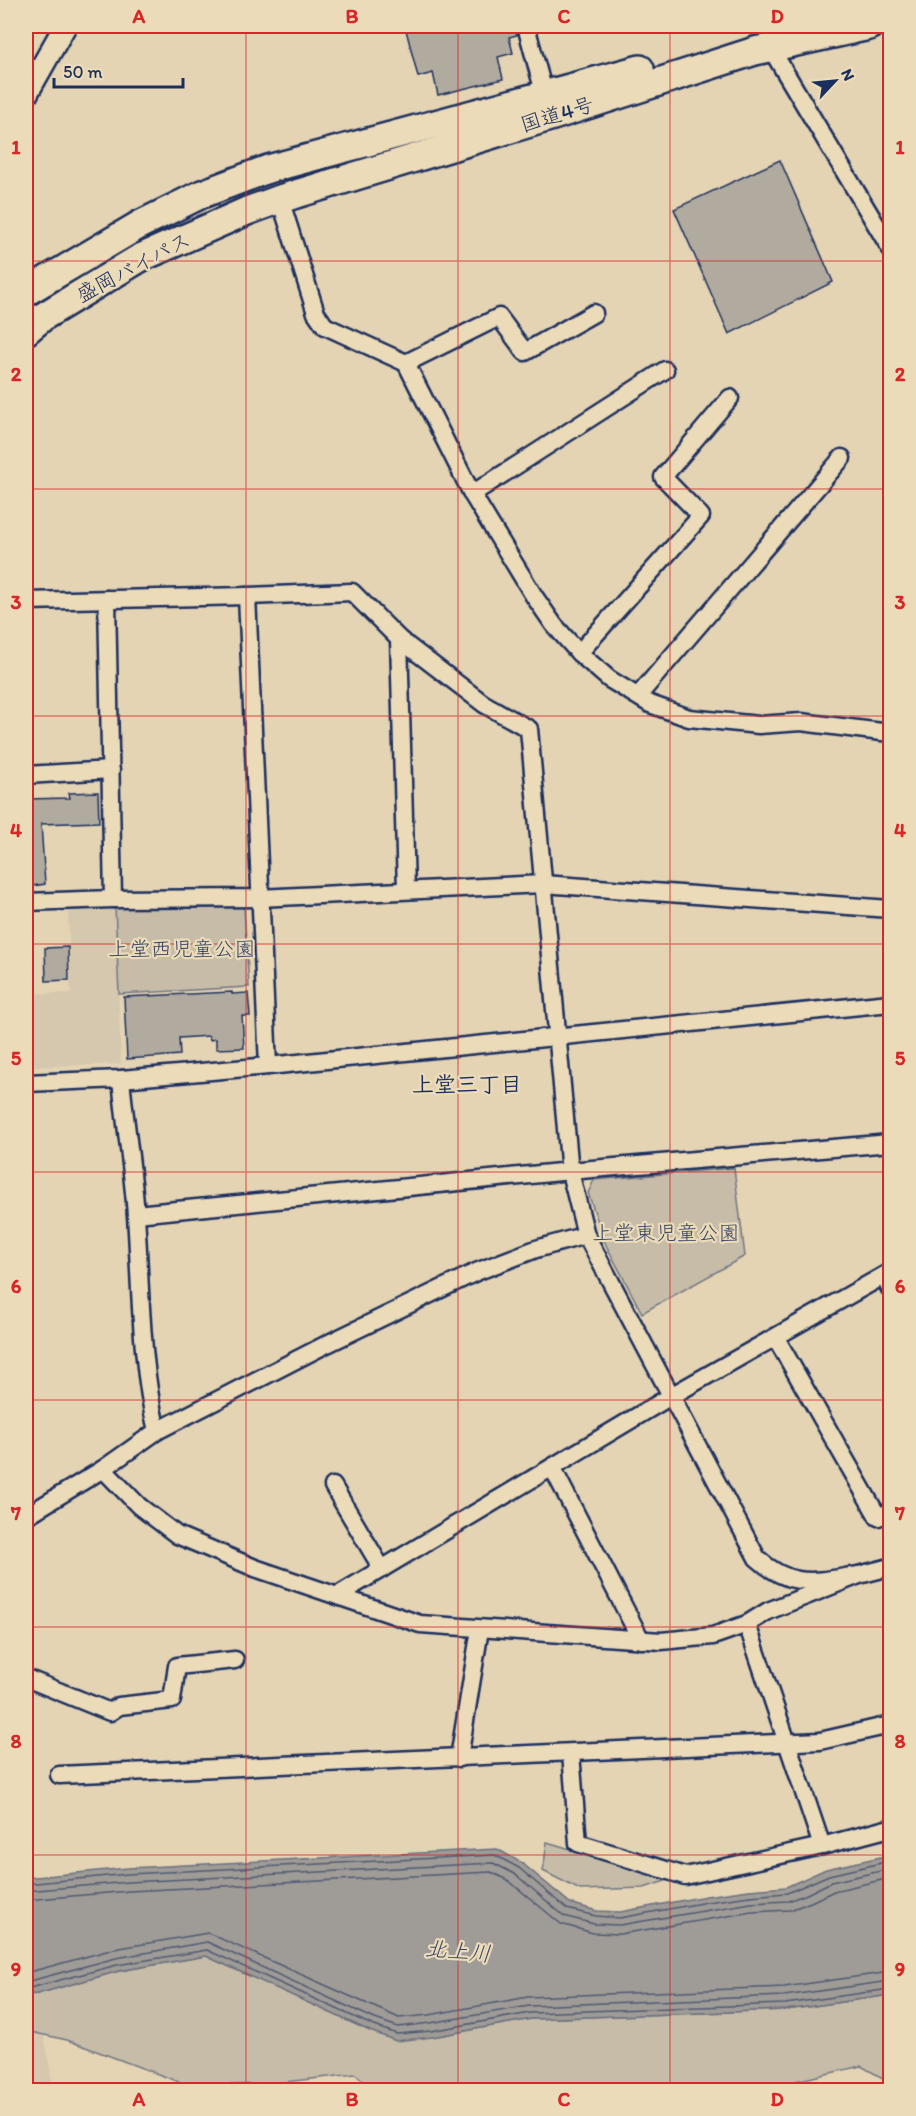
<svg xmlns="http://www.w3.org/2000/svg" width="916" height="2116" viewBox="0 0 916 2116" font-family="Itim,'Klee One',sans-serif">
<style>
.built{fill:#d5c8ae}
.green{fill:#c6bca8;stroke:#707683;stroke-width:1.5}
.water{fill:#9f9b96;stroke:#6a7080;stroke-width:1.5}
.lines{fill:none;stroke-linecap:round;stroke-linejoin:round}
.shore{stroke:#505a74;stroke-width:1.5}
.building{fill:#b1ab9f;stroke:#1b2f5e;stroke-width:1.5}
.minor-casing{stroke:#1b2f5e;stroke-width:21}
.tertiary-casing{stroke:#1b2f5e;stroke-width:26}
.trunk-casing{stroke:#1b2f5e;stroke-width:32}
.minor{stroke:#ecdbb8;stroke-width:16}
.tertiary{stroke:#ecdbb8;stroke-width:21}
.trunk{stroke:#ecdbb8;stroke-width:27}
.grid{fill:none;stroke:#d62828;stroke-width:1.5;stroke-opacity:0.55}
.labels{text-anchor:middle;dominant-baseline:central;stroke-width:4.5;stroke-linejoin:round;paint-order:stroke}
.street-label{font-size:21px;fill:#1b2f5e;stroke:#ecdbb8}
.park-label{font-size:21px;fill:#354469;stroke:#ecdbb8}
.neighbourhood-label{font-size:22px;font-weight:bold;fill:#1b2f5e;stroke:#ecdbb8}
.water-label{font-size:22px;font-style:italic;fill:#354569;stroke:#ecdbb8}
.neatline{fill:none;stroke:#d62828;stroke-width:2}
.grid-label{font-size:20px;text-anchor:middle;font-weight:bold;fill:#d62828}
</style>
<rect width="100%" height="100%" fill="#e4d4b4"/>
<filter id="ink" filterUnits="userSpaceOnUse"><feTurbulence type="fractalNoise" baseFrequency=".0167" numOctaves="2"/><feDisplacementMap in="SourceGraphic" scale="12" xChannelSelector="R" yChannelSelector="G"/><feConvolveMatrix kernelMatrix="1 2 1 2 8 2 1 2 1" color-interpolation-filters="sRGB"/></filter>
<g filter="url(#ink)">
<!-- built -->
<g class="built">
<polygon points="115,907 121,1064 26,1067 26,994 71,993 68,909"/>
<polygon points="26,2031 44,2035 54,2090 26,2090"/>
</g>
<!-- green -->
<g class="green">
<polygon points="241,904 244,909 249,987 119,994 115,907"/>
<polygon points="734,1168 745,1256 642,1313 606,1245 588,1193 594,1180"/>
<polygon points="547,1842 671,1879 644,1888 580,1890 543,1871"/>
<polygon points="206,1956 370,2031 432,2037 531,2019 786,2010 890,1995 890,2082 861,2066 756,2090 377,2090 355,2074 267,2084 190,2086 67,2040 26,2031 26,1995 37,1994 119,1971"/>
</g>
<!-- water -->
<polygon class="water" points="497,1849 522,1863 570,1903 597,1911 620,1912 706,1896 749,1890 786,1887 826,1869 890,1855 890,1995 786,2010 531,2019 432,2037 396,2041 370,2031 206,1956 119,1971 37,1994 26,1995 26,1878 128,1868"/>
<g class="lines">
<!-- shore -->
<g class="shore">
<polyline points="26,1884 128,1874 495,1855 519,1868 567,1909 596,1916 620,1918 707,1902 750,1896 787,1893 829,1875 890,1861"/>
<polyline points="26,1891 129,1882 493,1863 515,1874 564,1916 594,1924 620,1925 751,1903 788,1901 807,1894 831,1882 890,1869"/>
<polyline points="26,1900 130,1891 491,1872 509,1881 561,1924 593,1933 620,1934 752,1912 790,1910 811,1902 834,1891 890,1878"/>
<polyline points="26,1973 114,1949 208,1933 399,2018 429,2015 528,1997 784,1987 890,1972"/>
<polyline points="26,1982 116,1958 207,1942 375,2019 398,2027 430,2023 529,2006 784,1996 890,1981"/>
<polyline points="26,1989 117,1965 207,1950 372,2025 397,2034 431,2031 530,2013 785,2004 890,1989"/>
</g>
</g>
<!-- building -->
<g class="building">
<polygon points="405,26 516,26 517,35 509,37 513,53 498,57 503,79 438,95 433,73 418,77"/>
<polygon points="780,160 833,282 729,334 674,209"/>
<polygon points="98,792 99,822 41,824 45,884 26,887 26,799 70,798 69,793"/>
<polygon points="68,947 69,980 46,981 45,948"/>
<polygon points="232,992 232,994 248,993 250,1016 242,1016 244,1048 216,1049 216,1039 210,1040 209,1036 179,1038 180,1055 127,1059 124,997"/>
</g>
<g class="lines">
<defs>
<g id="minor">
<polyline points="526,26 545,96"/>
<polyline points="770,47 890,248"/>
<polyline points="280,199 316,313 325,326 406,363 472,494 534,596 554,625 579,653 609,679 650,704 689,718 759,725 801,722 890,733"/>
<polyline points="406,363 499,317 525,352 594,313"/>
<polyline points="472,494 665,370"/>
<path d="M247,596L352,592L399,639L484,704L529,729L570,1172L586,1235L757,1558C792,1590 816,1581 859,1575"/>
<polyline points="107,599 113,899"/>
<polyline points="26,601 247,596 268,1066"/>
<polyline points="399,639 406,890"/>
<polyline points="579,653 701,516 663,477 730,398"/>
<polyline points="638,696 842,458"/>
<polyline points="26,775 111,770"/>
<polyline points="26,902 113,899 259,898 543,884 890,909"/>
<path d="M121,1079C125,1124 133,1170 136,1216C141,1288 140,1361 157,1431"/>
<polyline points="26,1083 121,1079 268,1066 890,1003"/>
<polyline points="136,1214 581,1170 890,1143"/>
<polyline points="884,1276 890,1289"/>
<polyline points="776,1338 878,1517 890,1512"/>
<polyline points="552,1467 641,1640"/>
<polyline points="103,1469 139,1506 177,1535 255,1568 420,1624 661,1641 713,1636 747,1624 768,1611 859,1575 890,1567"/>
<polyline points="333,1486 382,1569"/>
<polyline points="26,1516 103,1469 157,1431 327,1344 476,1272 536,1249 586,1235"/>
<polyline points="338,1595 671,1396 890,1272"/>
<polyline points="747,1624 822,1846 890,1828"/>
<polyline points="26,1678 110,1712 119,1706 172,1700 177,1666 235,1660"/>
<polyline points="571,1753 578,1843 685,1876 822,1846"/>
<polyline points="459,1758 480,1629"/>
<polyline points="59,1775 820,1741 890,1725"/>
</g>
<polyline id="tertiary" points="26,95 65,26"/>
<g id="trunk">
<polyline points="26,292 141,224 202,194 268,169 640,69"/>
<polyline points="26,331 44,316 140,258 247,211 280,199 553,116 755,51 869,26"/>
</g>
</defs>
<!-- minor casing -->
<use href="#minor" class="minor-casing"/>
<!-- tertiary casing -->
<use href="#tertiary" class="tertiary-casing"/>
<!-- trunk casing -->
<use href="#trunk" class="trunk-casing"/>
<!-- minor -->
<use href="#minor" class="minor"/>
<!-- tertiary -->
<use href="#tertiary" class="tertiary"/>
<!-- trunk -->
<use href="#trunk" class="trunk"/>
</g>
</g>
<!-- grid -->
<path class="grid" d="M246,26V2090M458,26V2090M670,26V2090M26,261H890M26,489H890M26,716H890M26,944H890M26,1172H890M26,1400H890M26,1627H890M26,1855H890"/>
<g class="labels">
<!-- street labels -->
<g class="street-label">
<text transform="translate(557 114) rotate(-17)">国道4号</text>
<text transform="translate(133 267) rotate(-28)">盛岡バイパス</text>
</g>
<!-- park labels -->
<g class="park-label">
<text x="182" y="948">上堂西児童公園</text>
<text x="666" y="1232">上堂東児童公園</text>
</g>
<!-- neighbourhood labels -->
<g class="neighbourhood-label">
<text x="467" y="1084">上堂三丁目</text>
</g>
<!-- water labels -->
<g class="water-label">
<text transform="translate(458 1951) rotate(5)">北上川</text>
</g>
</g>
<!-- margin -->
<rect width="916" height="2116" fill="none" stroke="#ecdbb8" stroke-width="66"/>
<!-- north arrow -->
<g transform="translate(835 81) rotate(64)" stroke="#ecdbb8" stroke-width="4.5" paint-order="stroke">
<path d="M0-4.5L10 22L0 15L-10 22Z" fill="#1b2f5e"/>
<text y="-9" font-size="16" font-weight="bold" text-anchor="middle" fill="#1b2f5e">N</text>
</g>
<!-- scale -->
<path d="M54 78v9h129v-9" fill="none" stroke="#1b2f5e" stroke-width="3"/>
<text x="63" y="78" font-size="18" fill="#1b2f5e" stroke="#ecdbb8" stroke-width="4.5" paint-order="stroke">50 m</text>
<rect x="33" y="33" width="850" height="2050" class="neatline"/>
<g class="grid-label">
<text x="139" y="23">A</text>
<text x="352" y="23">B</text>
<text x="564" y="23">C</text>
<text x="777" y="23">D</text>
<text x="16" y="154">1</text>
<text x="900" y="154">1</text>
<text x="16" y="381">2</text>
<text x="900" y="381">2</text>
<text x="16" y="609">3</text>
<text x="900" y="609">3</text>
<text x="16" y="837">4</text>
<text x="900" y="837">4</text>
<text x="16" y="1065">5</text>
<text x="900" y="1065">5</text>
<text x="16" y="1293">6</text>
<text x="900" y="1293">6</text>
<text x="16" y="1520">7</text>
<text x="900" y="1520">7</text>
<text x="16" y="1748">8</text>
<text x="900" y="1748">8</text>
<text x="16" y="1976">9</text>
<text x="900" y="1976">9</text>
<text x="139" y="2106">A</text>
<text x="352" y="2106">B</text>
<text x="564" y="2106">C</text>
<text x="777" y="2106">D</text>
</g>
</svg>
